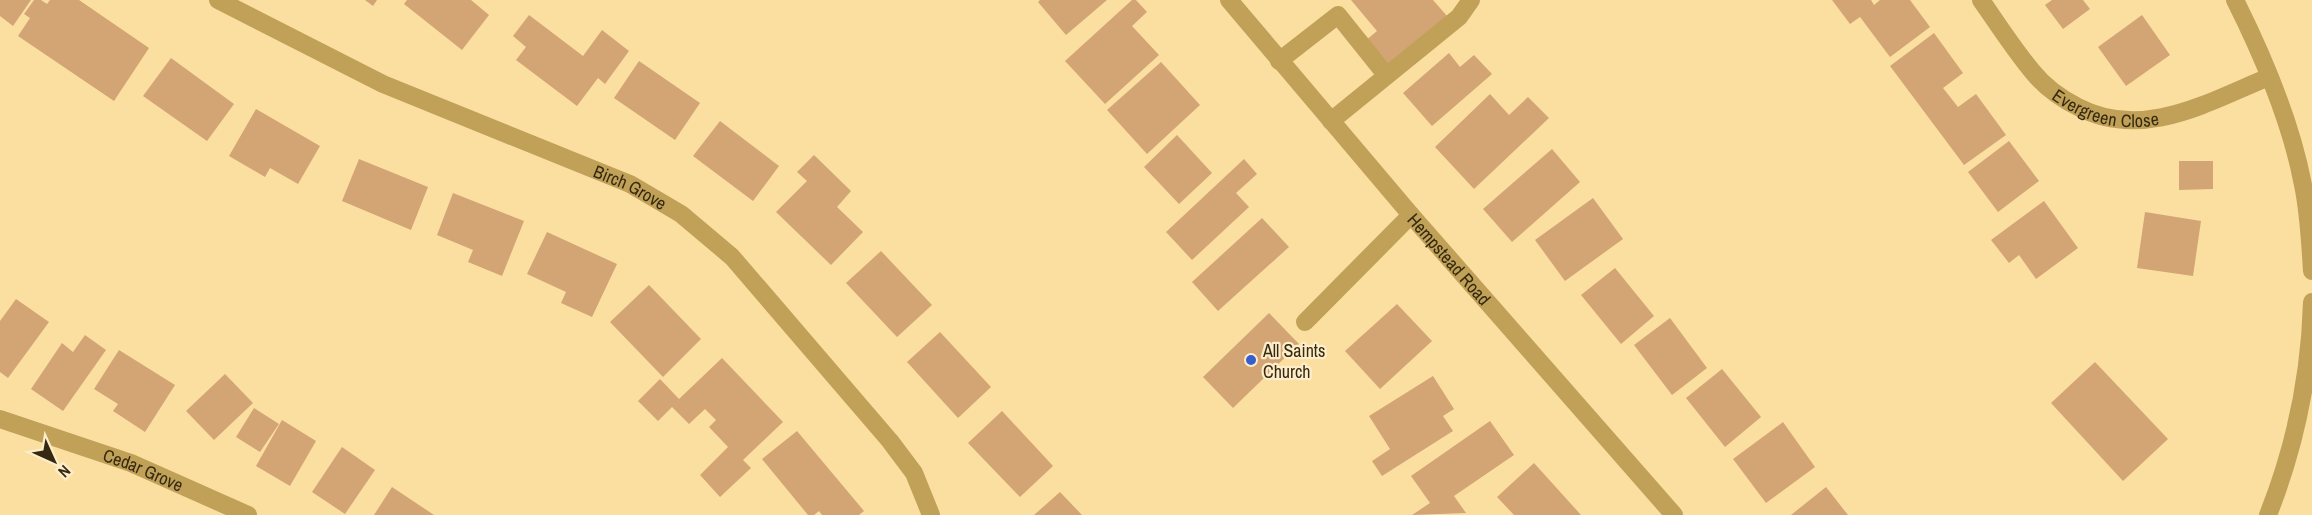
<svg xmlns="http://www.w3.org/2000/svg" width="2312" height="515" viewBox="0 0 2312 515" font-family="'Archivo Narrow',sans-serif">
<style>
.building{fill:#d3a474}
.lines{fill:none;stroke-linecap:round;stroke-linejoin:round}
.lane{stroke:#c1a158;stroke-width:18}
.street{stroke:#c1a158;stroke-width:18}
.poi-dot{fill:#375ece;stroke:#feedc9;stroke-width:2}
.labels{text-anchor:middle;dominant-baseline:central;stroke-width:4.5;stroke-linejoin:round;paint-order:stroke}
.street-label{font-size:18px;fill:#352a11;stroke:#feedc9}
.poi-label{font-size:18px;fill:#352a11;stroke:#feedc9;text-anchor:start}
</style>
<rect width="100%" height="100%" fill="#fbdfa1"/>
<!-- building -->
<g class="building">
<polygon points="0,0 31,0 13,26 0,16"/>
<polygon points="34,0 41,0 47,4 50,0 79,0 149,48 114,101 18,36 30,18 24,14"/>
<polygon points="365,0 377,0 373,6"/>
<polygon points="407,0 471,0 489,15 462,50 404,4"/>
<polygon points="1040,0 1107,0 1066,35 1038,2"/>
<polygon points="1132,0 1136,0 1147,12 1132,26 1159,55 1105,104 1065,61"/>
<polygon points="1351,0 1433,0 1447,16 1386,66 1365,41 1377,31"/>
<polygon points="1832,0 1871,0 1874,5 1880,0 1910,0 1930,27 1890,57 1860,17 1850,24"/>
<polygon points="2052,0 2083,0 2090,9 2063,29 2045,5"/>
<polygon points="529,15 583,56 602,30 629,51 605,84 598,78 577,106 516,60 526,47 513,36"/>
<polygon points="2142,15 2170,55 2126,86 2098,47"/>
<polygon points="1934,33 1963,73 1943,88 1958,107 1976,94 2006,135 1964,165 1890,66"/>
<polygon points="1449,53 1460,67 1474,55 1492,74 1432,126 1403,93"/>
<polygon points="171,58 234,104 207,141 143,96"/>
<polygon points="639,61 700,103 675,140 614,98"/>
<polygon points="1161,62 1200,105 1147,154 1107,110"/>
<polygon points="1490,94 1509,115 1528,97 1549,118 1474,189 1435,147"/>
<polygon points="256,109 320,146 298,184 270,168 265,177 229,156"/>
<polygon points="720,121 779,166 753,201 693,156"/>
<polygon points="1177,135 1212,173 1179,204 1144,167"/>
<polygon points="2009,141 2039,181 1998,212 1968,172"/>
<polygon points="1552,149 1580,182 1512,242 1483,209"/>
<polygon points="814,155 851,191 837,207 863,232 831,265 776,212 807,181 797,172"/>
<polygon points="359,159 428,187 411,230 342,201"/>
<polygon points="1244,159 1257,174 1236,193 1249,207 1192,260 1166,232"/>
<polygon points="2179,161 2213,161 2213,189 2179,190"/>
<polygon points="453,193 524,221 502,276 468,262 473,250 437,235"/>
<polygon points="1593,198 1623,239 1565,281 1535,240"/>
<polygon points="2044,201 2078,248 2036,279 2019,255 2009,263 1991,240"/>
<polygon points="2145,212 2201,221 2193,276 2137,268"/>
<polygon points="1262,218 1289,247 1218,311 1192,282"/>
<polygon points="547,232 617,264 592,317 561,303 566,292 527,274"/>
<polygon points="881,251 932,305 897,337 846,283"/>
<polygon points="1615,268 1654,316 1621,344 1581,295"/>
<polygon points="649,285 701,339 663,377 610,322"/>
<polygon points="16,299 49,322 8,378 0,372 0,321"/>
<polygon points="1397,304 1432,341 1380,389 1345,351"/>
<polygon points="1269,313 1299,344 1233,408 1203,377"/>
<polygon points="1670,318 1707,368 1672,395 1634,345"/>
<polygon points="940,332 991,387 958,418 907,362"/>
<polygon points="85,335 106,350 63,411 31,389 62,343 73,352"/>
<polygon points="119,350 175,385 145,432 113,411 118,404 94,389"/>
<polygon points="722,358 783,422 743,460 751,468 720,497 700,475 728,447 709,427 716,420 705,409 689,424 672,407 658,421 638,401 660,379 679,399"/>
<polygon points="2095,362 2168,439 2123,481 2051,403"/>
<polygon points="1722,369 1761,417 1725,447 1686,398"/>
<polygon points="225,374 253,403 214,440 186,411"/>
<polygon points="1433,376 1454,409 1443,416 1453,431 1382,476 1372,461 1390,449 1369,416"/>
<polygon points="254,408 279,424 260,452 236,437"/>
<polygon points="1002,411 1053,466 1020,497 968,443"/>
<polygon points="282,420 316,441 290,486 256,466"/>
<polygon points="1490,421 1514,455 1454,496 1466,513 1412,515 1430,503 1411,476"/>
<polygon points="1783,422 1815,467 1766,503 1733,459"/>
<polygon points="797,431 864,511 859,515 822,515 819,511 814,515 808,515 762,459"/>
<polygon points="342,447 375,470 345,514 312,492"/>
<polygon points="1534,463 1581,515 1514,515 1497,497"/>
<polygon points="392,487 434,515 374,515"/>
<polygon points="1826,487 1848,515 1791,515"/>
<polygon points="1060,492 1082,515 1034,515"/>
</g>
<g class="lines">
<!-- lane -->
<g class="lane">
<polyline points="1279,61 1338,15 1386,75"/>
<polyline points="1331,121 1459,17 1471,0"/>
<polyline points="1305,322 1411,215"/>
</g>
<!-- street -->
<g class="street">
<path id="s1" d="M218,0L383,84L630,184L681,214L732,257L890,441L914,473L931,515"/>
<path id="s2" d="M1229,0L1411,215L1674,515"/>
<path id="s3" d="M1981,0C1997,23 2013,48 2032,71C2044,86 2060,98 2078,107C2143,141 2208,102 2269,77"/>
<path d="M2235,0C2264,58 2291,121 2303,185C2309,213 2310,242 2312,271"/>
<path id="s4" d="M0,419L131,463L248,515"/>
<path d="M2268,515C2295,447 2310,375 2312,302"/>
</g>
</g>
<!-- markers -->
<circle class="poi-dot" cx="1251" cy="360" r="6"/>
<g class="labels">
<!-- street labels -->
<g class="street-label">
<text stroke="none"><textPath href="#s3" startOffset="174">Evergreen Close</textPath></text>
<text stroke="none"><textPath href="#s1" startOffset="453">Birch Grove</textPath></text>
<text stroke="none"><textPath href="#s2" startOffset="340">Hempstead Road</textPath></text>
<text stroke="none"><textPath href="#s4" startOffset="152">Cedar Grove</textPath></text>
</g>
<!-- poi labels -->
<g class="poi-label">
<text x="1263" y="350">All Saints<tspan x="1263" dy="21">Church</tspan></text>
</g>
</g>
<!-- north arrow -->
<g transform="translate(54 461) rotate(135)" stroke="#feedc9" stroke-width="4.5" paint-order="stroke">
<path d="M0-4.5L10 22L0 15L-10 22Z" fill="#352a11"/>
<text y="-9" font-size="16" font-weight="bold" text-anchor="middle" fill="#352a11">N</text>
</g>
</svg>
